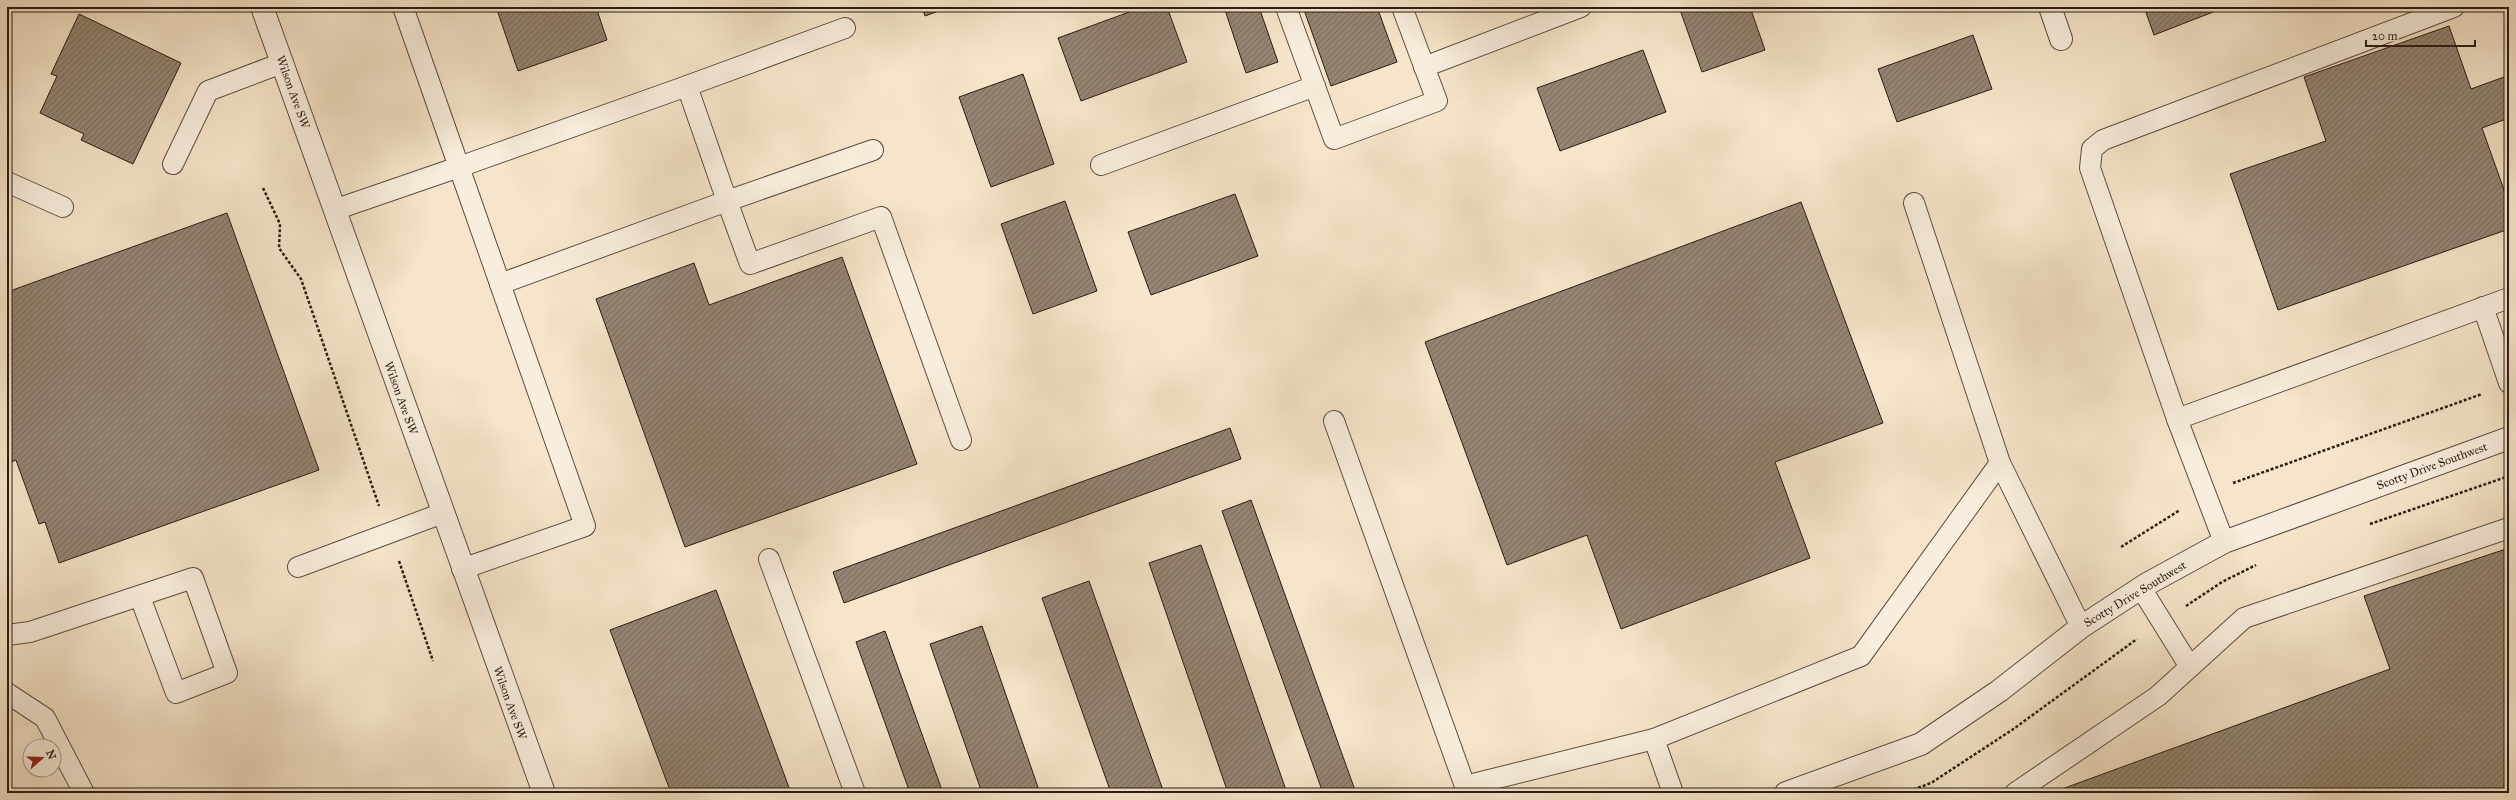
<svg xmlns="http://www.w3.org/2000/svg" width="2516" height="800" viewBox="0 0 2516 800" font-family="'IM FELL Great Primer',serif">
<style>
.building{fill:url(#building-hatch);stroke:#291c14}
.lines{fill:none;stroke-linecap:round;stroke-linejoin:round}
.service-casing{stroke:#5c4e42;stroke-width:22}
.minor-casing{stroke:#5c4e42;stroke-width:24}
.path{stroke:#291c14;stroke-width:2.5;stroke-dasharray:3 2;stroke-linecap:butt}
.service{stroke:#f9eedd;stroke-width:20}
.minor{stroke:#f9eedd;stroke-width:22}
.labels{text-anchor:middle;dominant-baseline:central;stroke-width:3;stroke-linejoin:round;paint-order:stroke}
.street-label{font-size:12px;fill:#291c14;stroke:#f9eedd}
</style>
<defs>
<pattern id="building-hatch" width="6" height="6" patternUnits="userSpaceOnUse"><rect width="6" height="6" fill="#948573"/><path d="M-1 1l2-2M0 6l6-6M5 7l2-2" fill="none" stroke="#796c5d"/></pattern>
</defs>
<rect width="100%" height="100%" fill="#f6e5ca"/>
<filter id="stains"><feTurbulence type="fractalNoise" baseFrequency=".005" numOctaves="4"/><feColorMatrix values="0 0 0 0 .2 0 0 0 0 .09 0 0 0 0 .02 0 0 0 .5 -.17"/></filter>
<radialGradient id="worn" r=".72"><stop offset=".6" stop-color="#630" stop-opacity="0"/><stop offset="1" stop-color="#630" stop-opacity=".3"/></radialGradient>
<!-- building -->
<g class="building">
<polygon points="496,7 596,7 607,40 518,71"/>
<polygon points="922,7 950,7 925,16"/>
<polygon points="1143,7 1167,7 1187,62 1081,101 1058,38"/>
<polygon points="1224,7 1259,7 1278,62 1246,73"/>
<polygon points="1303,7 1377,7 1397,62 1331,86"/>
<polygon points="1420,7 1437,7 1422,12"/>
<polygon points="1679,7 1750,7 1765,50 1702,72"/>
<polygon points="2144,7 2226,7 2154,35"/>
<polygon points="79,14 181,63 133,164 81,140 84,134 40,113 57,76 51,74"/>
<polygon points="2449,26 2471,89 2504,77 2509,92 2509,118 2482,128 2509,204 2509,229 2278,310 2230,174 2326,141 2304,77"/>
<polygon points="1973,35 1992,89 1897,122 1878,69"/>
<polygon points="1643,50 1666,112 1560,151 1537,88"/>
<polygon points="1023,74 1054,164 991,187 959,97"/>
<polygon points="1235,194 1258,256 1151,295 1128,232"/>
<polygon points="1065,201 1097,291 1033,314 1001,224"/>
<polygon points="1801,202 1883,423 1775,462 1810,558 1621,629 1587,535 1507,565 1425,342"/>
<polygon points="227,213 319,470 59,563 45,522 39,524 16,460 9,463 7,456 7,292"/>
<polygon points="842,257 917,464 685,547 596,299 694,263 709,305"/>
<polygon points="1230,428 1241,459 844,603 833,572"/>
<polygon points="1251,500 1356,793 1323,793 1222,511"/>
<polygon points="1201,545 1287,793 1228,793 1149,563"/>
<polygon points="2509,548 2509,793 2051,793 2390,669 2364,596"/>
<polygon points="1089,581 1164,793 1111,793 1042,598"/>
<polygon points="716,590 791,793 671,793 610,630"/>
<polygon points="982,626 1040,793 982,793 930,644"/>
<polygon points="885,631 943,793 910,793 856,642"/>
</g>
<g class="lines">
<defs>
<g id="service">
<polyline points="403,7 459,167 687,86 727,201 500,284"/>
<polyline points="1286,7 1334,139 1437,101 1402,7"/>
<polyline points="1424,67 1581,7"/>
<polyline points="687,86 845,28"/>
<polyline points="873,150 727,201 750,264 881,217 961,440"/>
<polyline points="173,164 208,91 282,63"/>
<polyline points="1101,165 1315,86"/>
<polyline points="7,182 63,207"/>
<polyline points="334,210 459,167 585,526 462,569"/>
<polyline points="2483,307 2509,383"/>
<polyline points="2177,419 2509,298"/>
<polyline points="1334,421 1465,786 1654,739 1861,656 2000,463 1914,203"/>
<polyline points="2000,463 2081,627"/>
<polyline points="2224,542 2177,419 2090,168 2092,149 2103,140 2454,7"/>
<polyline points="769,559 855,793"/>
<polyline points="298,567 443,513"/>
<polyline points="2141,588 2190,667"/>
<polyline points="7,635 30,632 193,578 227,673 176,693 140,597"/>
<polyline points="7,693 45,718 84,793"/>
<polyline points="1654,739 1673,793"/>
<polyline points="2015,793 2158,696 2244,618 2509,528"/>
</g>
<g id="minor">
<polyline points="262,7 544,793"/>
<polyline points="2050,7 2061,39"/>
<polyline points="1786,793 1921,744 1999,691 2081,627 2147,584 2224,542 2509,438"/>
</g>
</defs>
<!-- service casing -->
<use href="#service" class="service-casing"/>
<!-- minor casing -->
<use href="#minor" class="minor-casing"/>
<!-- path -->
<g class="path">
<polyline points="263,188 280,224 279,248 301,279 379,506"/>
<polyline points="2233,483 2482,394"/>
<polyline points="2370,524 2509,476"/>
<polyline points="2121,547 2180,510"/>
<polyline points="399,561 433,661"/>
<polyline points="2186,606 2222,582 2256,565"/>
<polyline points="1904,793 1931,783 2012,730 2137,639"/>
</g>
<!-- service -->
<use href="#service" class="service"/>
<!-- minor -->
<use href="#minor" class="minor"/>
</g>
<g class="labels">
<!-- street labels -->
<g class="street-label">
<text transform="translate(293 92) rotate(70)">Wilson Ave SW</text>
<text transform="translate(401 398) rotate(70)">Wilson Ave SW</text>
<text transform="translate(2432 466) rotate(-20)">Scotty Drive Southwest</text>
<text transform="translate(2135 594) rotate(-31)">Scotty Drive Southwest</text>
<text transform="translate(510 703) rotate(70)">Wilson Ave SW</text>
</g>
</g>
<!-- margin -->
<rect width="2516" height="800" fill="none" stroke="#f6e5ca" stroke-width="24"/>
<rect x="8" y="8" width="2500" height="784" fill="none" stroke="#291c14" stroke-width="2"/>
<rect x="12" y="12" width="2492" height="776" fill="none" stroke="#291c14"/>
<!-- north arrow -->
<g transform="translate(42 758) rotate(70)"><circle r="19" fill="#f9eedd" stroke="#a69a8d"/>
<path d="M0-3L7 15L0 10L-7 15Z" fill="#8f2418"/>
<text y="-6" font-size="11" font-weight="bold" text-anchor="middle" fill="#291c14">N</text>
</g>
<!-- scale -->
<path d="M2366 40v6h109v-6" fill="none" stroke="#291c14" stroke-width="2"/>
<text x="2372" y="40" font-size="12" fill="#291c14" stroke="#f9eedd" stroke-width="3" paint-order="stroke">20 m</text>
<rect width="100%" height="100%" filter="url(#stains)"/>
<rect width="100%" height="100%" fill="url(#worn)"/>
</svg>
